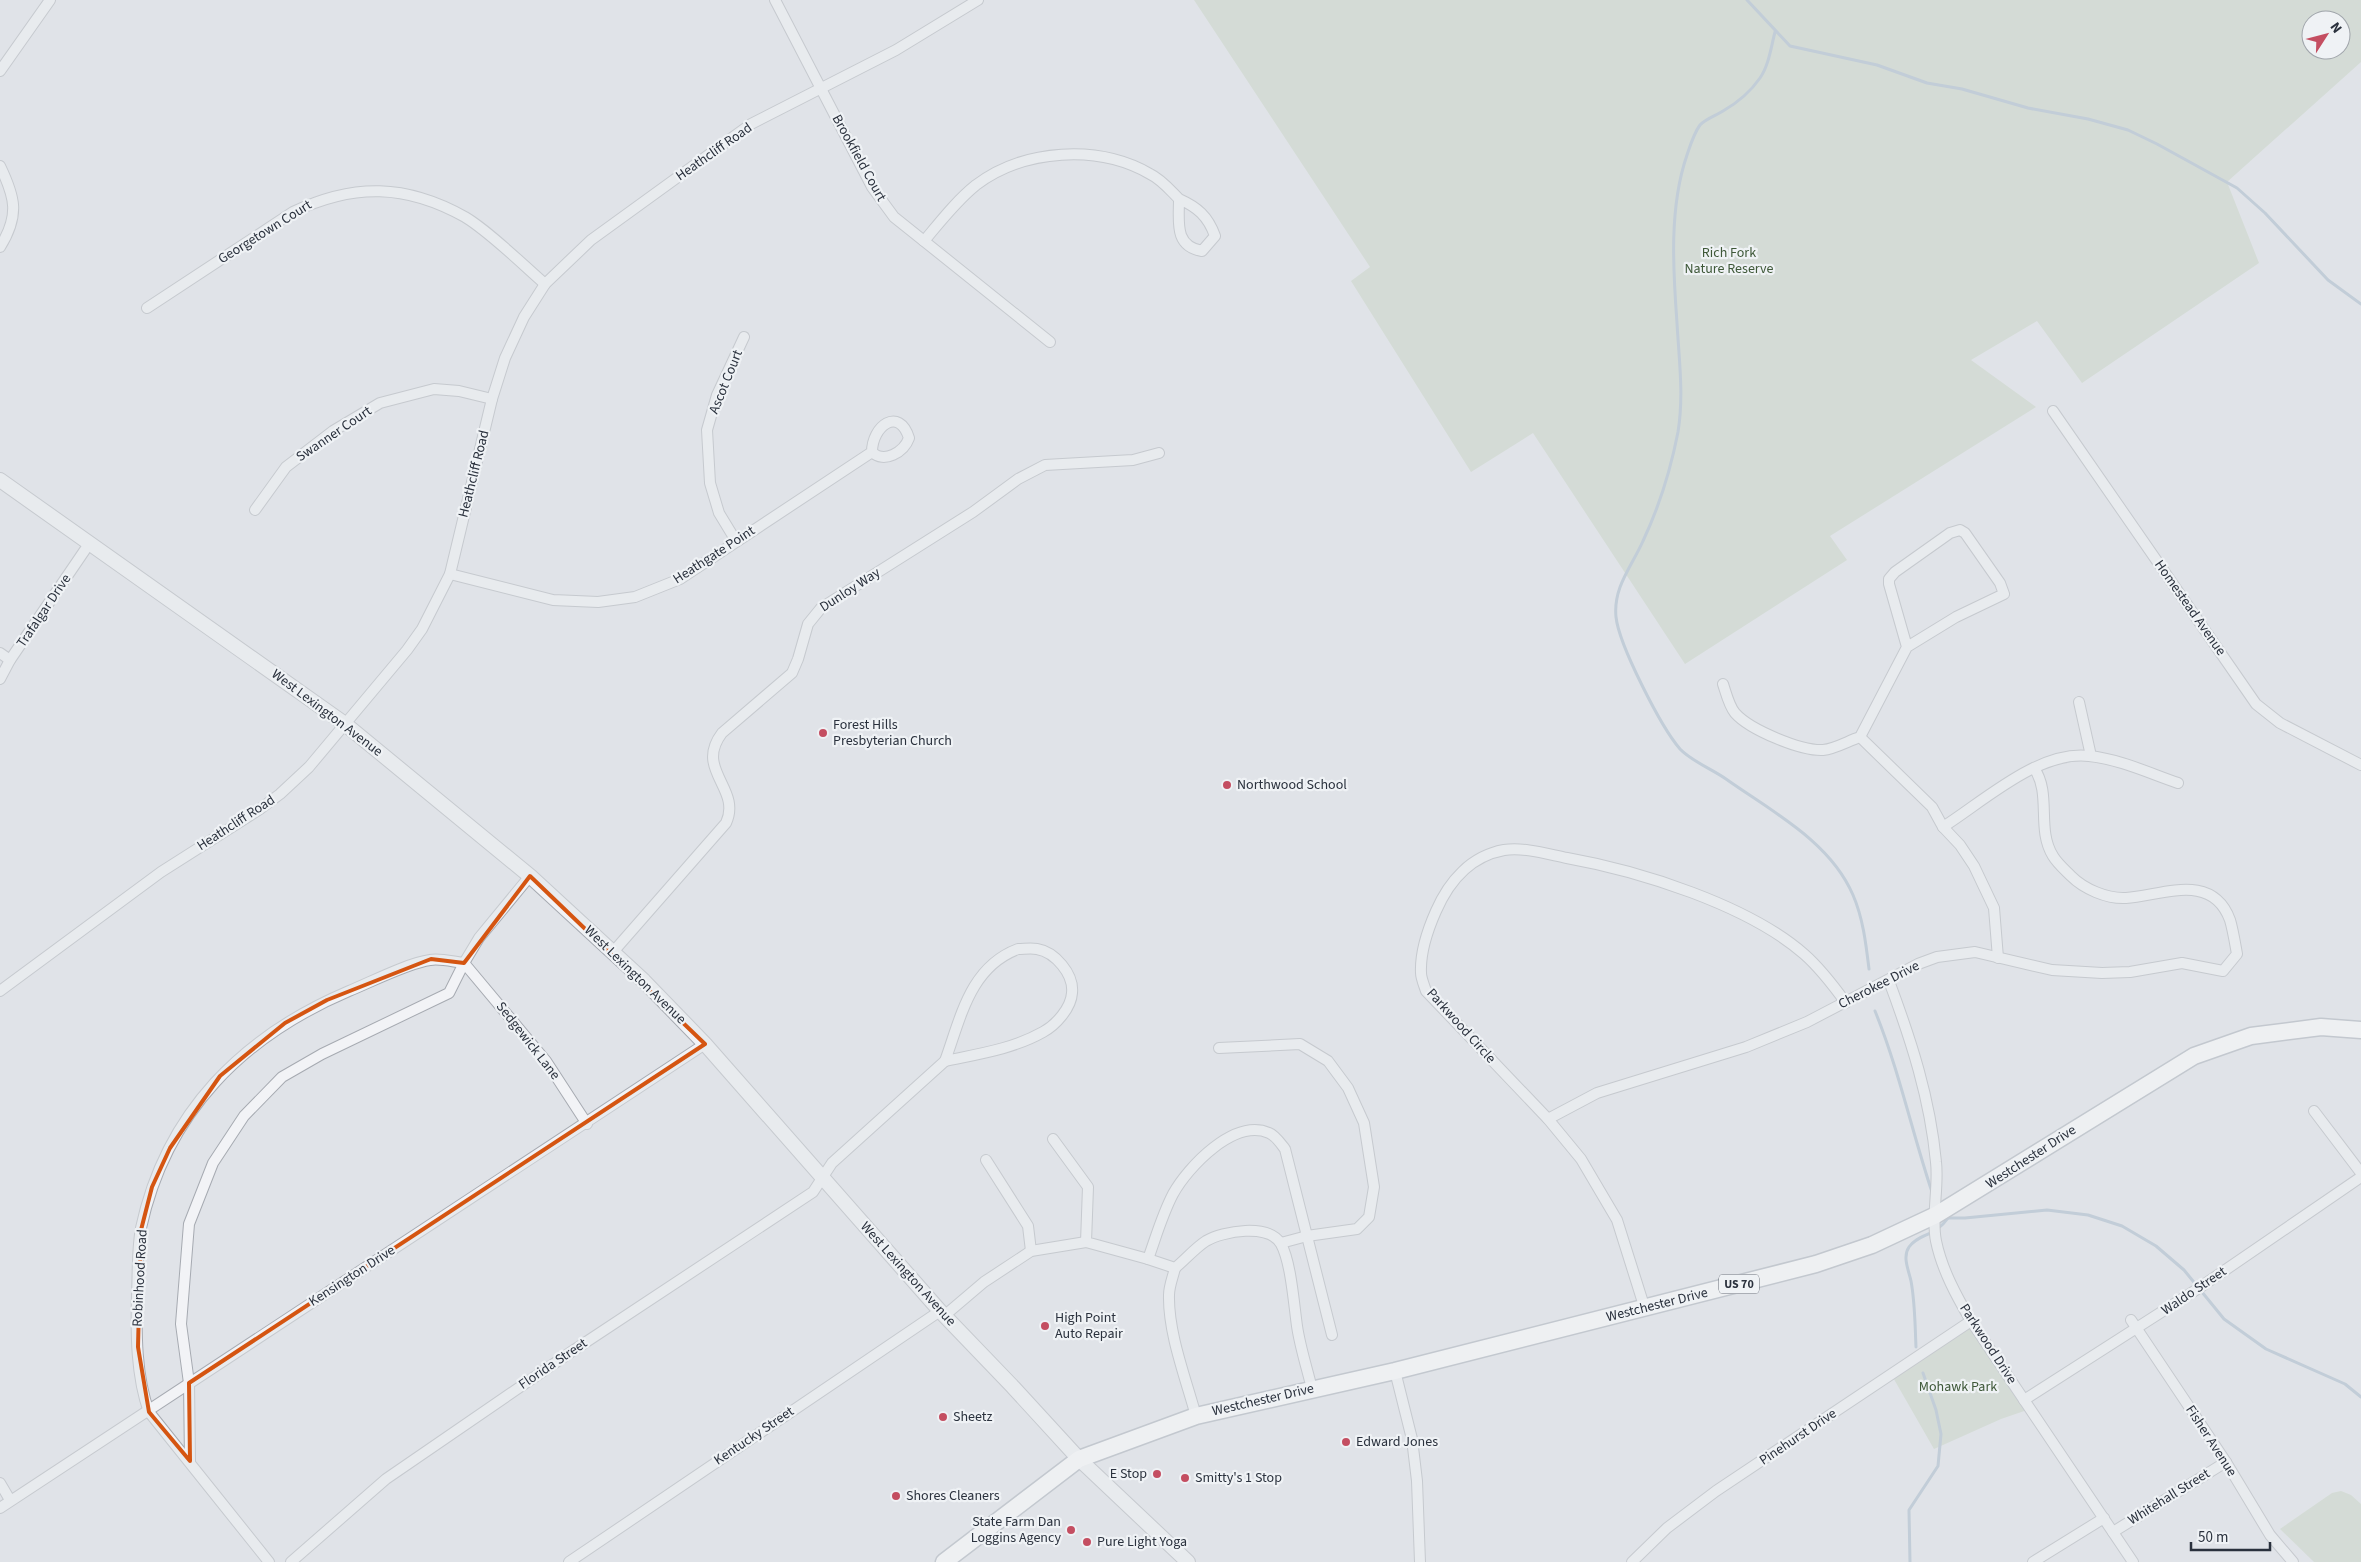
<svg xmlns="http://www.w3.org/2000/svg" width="2361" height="1562" viewBox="0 0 2361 1562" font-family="'Source Sans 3',sans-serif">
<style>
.green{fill:#c5d1c1;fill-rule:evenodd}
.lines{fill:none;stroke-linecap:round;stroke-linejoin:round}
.stream{stroke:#9db1c5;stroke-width:3}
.minor-casing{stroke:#a6aab1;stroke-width:12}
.tertiary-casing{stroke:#a6aab1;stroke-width:16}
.primary-casing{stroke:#a0a7b2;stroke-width:19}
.minor{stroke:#f2f3f6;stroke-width:10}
.tertiary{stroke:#f2f3f6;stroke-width:14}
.primary{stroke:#fff;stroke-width:16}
.marked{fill:none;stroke:#d55511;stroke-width:4;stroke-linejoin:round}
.poi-dot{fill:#c44e61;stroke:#eff2f5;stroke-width:2}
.labels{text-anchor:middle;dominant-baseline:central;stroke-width:4.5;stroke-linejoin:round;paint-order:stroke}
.shield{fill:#eff2f5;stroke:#656b74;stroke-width:1}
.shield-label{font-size:12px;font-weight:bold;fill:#2a313d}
.street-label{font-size:14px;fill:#2a313d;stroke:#eff2f5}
.park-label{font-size:14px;fill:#3e5838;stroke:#eff2f5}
.poi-label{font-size:14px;fill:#2a313d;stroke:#eff2f5;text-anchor:start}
</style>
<rect width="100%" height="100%" fill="#e0e3e8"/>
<!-- green -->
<g class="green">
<path d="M1194,0H2361V62L2227,182L2259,263L2082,383L2037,321L1971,360L2036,407L1830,536L1847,560L1685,664L1533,433L1471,472L1351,281L1370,267ZM2311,20H2341V50H2311Z"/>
<polygon points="1971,1321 2030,1409 2001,1419 1934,1449 1891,1374"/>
<polygon points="2341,1491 2351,1495 2361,1504 2361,1562 2314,1562 2280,1529 2332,1493"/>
</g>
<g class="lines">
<!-- stream -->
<g class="stream">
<polyline points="1747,0 1790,46 1877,65 1927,83 1962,89 2028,108 2088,119 2128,130 2157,144 2237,188 2265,213 2328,280 2361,304"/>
<path d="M1775,32C1771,47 1769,65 1760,78C1751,91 1737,103 1723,111C1717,115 1705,119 1700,125C1694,133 1690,146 1687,155C1669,207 1673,269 1677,323C1679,360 1684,395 1678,432C1671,468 1659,507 1643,541C1632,566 1613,587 1616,617C1619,645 1661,727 1680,749C1691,761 1712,769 1726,779C1771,811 1830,841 1853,895C1863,918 1866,944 1869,969"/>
<path d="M1875,1011C1899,1070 1912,1132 1932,1192"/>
<polyline points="1948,1218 1965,1218 2047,1210 2088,1215 2122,1226 2156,1246 2184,1270 2224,1319 2266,1349 2345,1384 2361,1397"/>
<path d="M1916,1347C1915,1325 1915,1302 1911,1281C1909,1271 1902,1257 1909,1247C1919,1233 1935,1237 1948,1218"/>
<polyline points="1910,1562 1909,1510 1938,1466 1941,1434 1936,1410 1923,1373"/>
</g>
<defs>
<g id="minor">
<polyline points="775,0 872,187 894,217 1050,342"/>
<polyline points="0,71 50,0"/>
<path d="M0,166C15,197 20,215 0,247"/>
<path d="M924,241C940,222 956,201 976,185C1024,149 1098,144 1150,174C1161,179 1170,190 1179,199C1179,222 1174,246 1202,251L1215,236C1208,216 1197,207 1179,199"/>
<path d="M147,308L293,212C354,183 406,184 465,217C490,232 522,264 545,284"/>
<polyline points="2053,411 2256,704 2280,723 2361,765"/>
<polyline points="255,510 286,467 333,431 380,403 434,389 459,391 492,399"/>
<polyline points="736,541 719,513 710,483 707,430 717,395 744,337"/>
<path d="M450,574L553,600L598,602L635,597L680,579L872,452C872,426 899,406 909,438C904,452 884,464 872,452"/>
<polyline points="0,653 10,660"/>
<polyline points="0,679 10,660 89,544"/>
<path d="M1723,684C1726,693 1729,706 1735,713C1750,730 1801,751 1823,750C1835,749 1848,741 1860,737L1907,647L1956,617L2004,594L2000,583L1965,533L1960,530L1950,533L1895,572L1889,579V584L1907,647"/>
<polyline points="2079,702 2091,756"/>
<polyline points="1860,737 1932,807 1943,827 1960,845 1974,866 1994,908 1998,958"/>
<path d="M1943,827C1984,801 2039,750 2089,756C2119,759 2149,773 2178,783"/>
<path d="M1018,949C1024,949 1031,948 1037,949C1055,952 1074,974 1072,993C1071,1008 1056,1025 1043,1032C1013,1049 978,1054 945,1061C961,1017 970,967 1018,949Z"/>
<path d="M613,952L726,823C742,788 694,770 722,733L792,673L798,659L808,624L821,608L973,512L1018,479L1045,465L1133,460L1159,453"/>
<polyline points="464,963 546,1061 587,1124"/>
<path d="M1889,981C1911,1040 1930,1098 1936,1162C1939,1187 1931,1217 1936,1241C1942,1270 1957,1297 1971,1321L2133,1562"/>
<polyline points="0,991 161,872 260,809 280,794 309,767 407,650 422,629 450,574 492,399 505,358 524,317 545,284 591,240 751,124 896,50 978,0"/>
<polyline points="1219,1048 1300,1044 1328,1061 1348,1088 1364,1123 1374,1187 1369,1217 1357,1229 1307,1236 1281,1243"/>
<polyline points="2314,1111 2361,1173"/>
<path d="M1548,1119L1597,1093L1746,1047L1807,1022L1918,964L1937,957L1975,952L2052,970L2102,973L2130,972L2182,963L2223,971L2237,954C2235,943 2233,930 2230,920C2212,871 2161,896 2126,898C2107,899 2084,889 2071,876C2065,870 2057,863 2053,856C2036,829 2052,794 2034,768"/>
<path d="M1053,1139L1088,1187L1086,1242L1148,1259L1175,1268C1185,1260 1195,1248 1206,1241C1223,1231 1269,1223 1281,1244C1291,1262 1294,1305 1297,1326C1300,1347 1307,1368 1312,1389"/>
<polyline points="986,1160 1028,1226 1031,1251"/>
<path d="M1148,1259C1156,1237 1162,1215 1173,1194C1188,1167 1234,1118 1269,1133C1275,1135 1281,1144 1285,1149L1332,1335"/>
<path d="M1175,1268C1173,1277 1169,1286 1169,1295C1168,1333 1186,1379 1196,1416"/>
<path d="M1645,1309L1617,1220L1581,1159L1548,1119L1426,991C1424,985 1421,978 1421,973C1420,952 1428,929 1436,911C1449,881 1471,856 1504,850C1524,847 1547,854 1567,858C1640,871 1748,905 1804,954C1820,968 1833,985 1846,1003"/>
<polyline points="944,1316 984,1282 1031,1251 1086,1242"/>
<polyline points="2131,1320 2226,1462 2270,1535 2293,1562"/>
<polyline points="1395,1371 1412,1439 1417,1481 1420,1562"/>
<polyline points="2024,1400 2199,1288 2361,1177"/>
<polyline points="190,1461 189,1383 181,1324 189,1224 213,1163 244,1116 282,1077 322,1054 449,993 464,963 479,938 530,876"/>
<polyline points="0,1483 10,1500"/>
<polyline points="0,1508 705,1044"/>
<polyline points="2113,1532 2226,1462"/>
<path d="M269,1562L149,1412C136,1376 136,1333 137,1296C138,1274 137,1250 141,1228C166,1112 243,1036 349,991C371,982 408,963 430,960C440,958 454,962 464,963"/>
<polyline points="291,1562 386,1479 571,1352 813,1192 832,1163 945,1061"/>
<polyline points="569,1562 940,1311"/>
<polyline points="1632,1562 1667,1528 1716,1491 1971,1321"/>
<polyline points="2033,1562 2104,1518"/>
</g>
<polyline id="tertiary" points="0,480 345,724 530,876 644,981 705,1044 940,1311 1013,1387 1079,1459 1188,1562"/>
<polyline id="primary" points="944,1562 1079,1459 1196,1416 1395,1371 1816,1264 1872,1245 1936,1215 2194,1056 2251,1036 2321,1027 2361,1030"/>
</defs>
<!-- minor casing -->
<use href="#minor" class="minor-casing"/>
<!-- tertiary casing -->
<use href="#tertiary" class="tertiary-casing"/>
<!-- primary casing -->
<use href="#primary" class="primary-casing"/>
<!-- minor -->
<use href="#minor" class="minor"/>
<!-- tertiary -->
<use href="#tertiary" class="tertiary"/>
<!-- primary -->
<use href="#primary" class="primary"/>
</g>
<!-- marked area -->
<path d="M0 0H2361V1562H0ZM530,876L705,1044L189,1383L190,1461L149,1412L138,1347L141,1230L152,1187L170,1148L220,1076L285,1023L327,1000L431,959L464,963Z" fill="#e0e3e8" fill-opacity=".55" fill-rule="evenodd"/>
<path class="marked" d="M530,876L705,1044L189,1383L190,1461L149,1412L138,1347L141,1230L152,1187L170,1148L220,1076L285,1023L327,1000L431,959L464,963Z"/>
<!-- markers -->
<g class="poi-dot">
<circle cx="823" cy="733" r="5"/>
<circle cx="1227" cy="785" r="5"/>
<circle cx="1045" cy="1326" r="5"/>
<circle cx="943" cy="1417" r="5"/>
<circle cx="1346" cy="1442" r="5"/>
<circle cx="1157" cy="1474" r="5"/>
<circle cx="1185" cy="1478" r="5"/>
<circle cx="896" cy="1496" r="5"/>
<circle cx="1071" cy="1530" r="5"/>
<circle cx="1087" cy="1542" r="5"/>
</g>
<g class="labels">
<!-- shield labels -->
<rect class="shield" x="1719" y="1274.5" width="40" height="19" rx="4"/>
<g class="shield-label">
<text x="1739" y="1284">US 70</text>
</g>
<!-- street labels -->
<g class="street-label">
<text transform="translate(714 152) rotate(-35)">Heathcliff Road</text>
<text transform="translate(859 158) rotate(61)">Brookfield Court</text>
<text transform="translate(265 232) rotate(-32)">Georgetown Court</text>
<text transform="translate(726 382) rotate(-68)">Ascot Court</text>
<text transform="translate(334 434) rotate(-34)">Swanner Court</text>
<text transform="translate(474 474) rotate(-76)">Heathcliff Road</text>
<text transform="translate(714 555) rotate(-33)">Heathgate Point</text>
<text transform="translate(850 590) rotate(-33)">Dunloy Way</text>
<text transform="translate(2190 608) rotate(55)">Homestead Avenue</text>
<text transform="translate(44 611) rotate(-56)">Trafalgar Drive</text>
<text transform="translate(327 713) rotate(37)">West Lexington Avenue</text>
<text transform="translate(236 823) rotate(-33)">Heathcliff Road</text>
<text transform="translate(635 975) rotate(44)">West Lexington Avenue</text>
<text transform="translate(1879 985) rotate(-27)">Cherokee Drive</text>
<text transform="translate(1461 1026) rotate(48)">Parkwood Circle</text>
<text transform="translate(528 1041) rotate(52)">Sedgewick Lane</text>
<text transform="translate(2031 1157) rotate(-33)">Westchester Drive</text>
<text transform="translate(908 1274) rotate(48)">West Lexington Avenue</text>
<text transform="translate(352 1276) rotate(-33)">Kensington Drive</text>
<text transform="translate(140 1278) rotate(-87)">Robinhood Road</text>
<text transform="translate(2194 1291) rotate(-34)">Waldo Street</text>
<text transform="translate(1657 1305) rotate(-14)">Westchester Drive</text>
<text transform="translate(1988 1344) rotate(57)">Parkwood Drive</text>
<text transform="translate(553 1364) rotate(-34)">Florida Street</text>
<text transform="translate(1263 1400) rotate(-13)">Westchester Drive</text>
<text transform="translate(754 1436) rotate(-34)">Kentucky Street</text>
<text transform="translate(1798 1437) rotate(-34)">Pinehurst Drive</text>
<text transform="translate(2211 1441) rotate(57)">Fisher Avenue</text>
<text transform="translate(2169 1497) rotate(-32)">Whitehall Street</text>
</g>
<!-- park labels -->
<g class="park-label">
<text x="1729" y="253">Rich Fork<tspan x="1729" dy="16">Nature Reserve</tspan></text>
<text x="1958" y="1387">Mohawk Park</text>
</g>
<!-- poi labels -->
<g class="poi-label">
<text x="833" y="725">Forest Hills<tspan x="833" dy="16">Presbyterian Church</tspan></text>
<text x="1237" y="785">Northwood School</text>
<text x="1055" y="1318">High Point<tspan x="1055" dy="16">Auto Repair</tspan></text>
<text x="953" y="1417">Sheetz</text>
<text x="1356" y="1442">Edward Jones</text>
<text x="1147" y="1474" text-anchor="end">E Stop</text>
<text x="1195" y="1478">Smitty's 1 Stop</text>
<text x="906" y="1496">Shores Cleaners</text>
<text x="1061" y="1522" text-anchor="end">State Farm Dan<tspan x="1061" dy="16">Loggins Agency</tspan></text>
<text x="1097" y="1542">Pure Light Yoga</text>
</g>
</g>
<!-- north arrow -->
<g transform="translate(2326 35) rotate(54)"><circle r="24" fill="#eff2f5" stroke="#a0a5ab"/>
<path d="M0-4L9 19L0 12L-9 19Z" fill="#c44e61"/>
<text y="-8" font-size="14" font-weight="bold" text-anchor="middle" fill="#2a313d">N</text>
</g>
<!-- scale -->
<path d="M2191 1542v8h79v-8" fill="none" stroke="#2a313d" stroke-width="2.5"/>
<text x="2198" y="1542" font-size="15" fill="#2a313d" stroke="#eff2f5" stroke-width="4" paint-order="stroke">50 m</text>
</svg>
